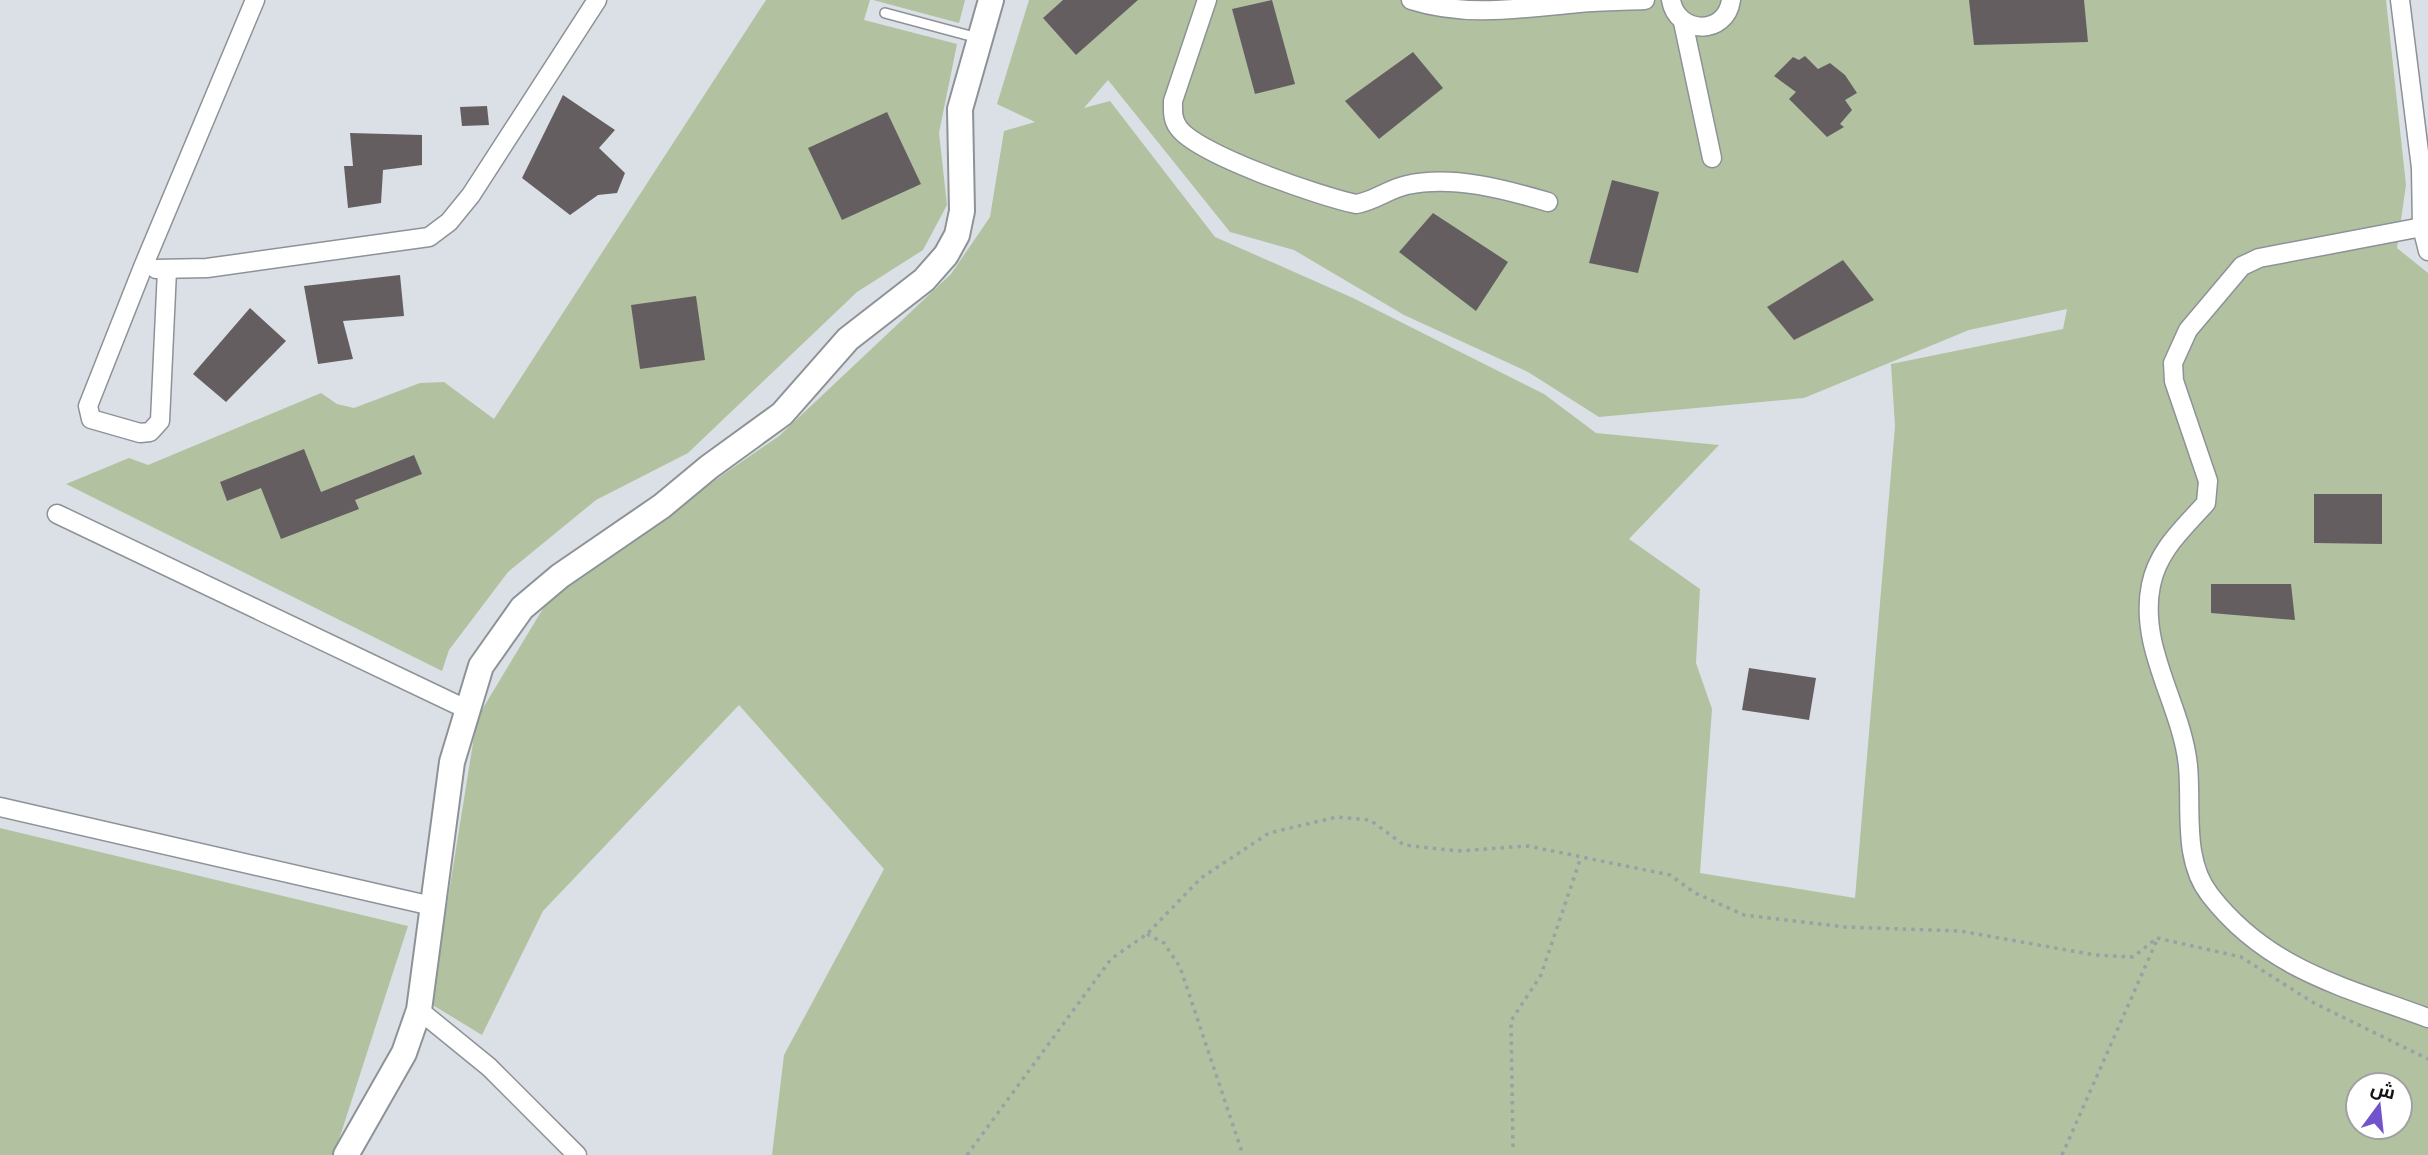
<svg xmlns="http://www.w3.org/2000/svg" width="2428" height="1155" viewBox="0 0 2428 1155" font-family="Lora,Cairo,serif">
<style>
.green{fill:#b2c2a1;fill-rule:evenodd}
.building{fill:#645e61}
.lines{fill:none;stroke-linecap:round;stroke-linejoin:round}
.lane-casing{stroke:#8d9297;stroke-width:12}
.street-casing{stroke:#8d9297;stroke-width:21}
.secondary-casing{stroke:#8d9297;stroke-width:28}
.path{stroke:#9ba0a4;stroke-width:3.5;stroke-dasharray:3.5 5;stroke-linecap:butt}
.lane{stroke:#fff;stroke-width:9}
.street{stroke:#fff;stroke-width:18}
.secondary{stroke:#fff;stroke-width:24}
</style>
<rect width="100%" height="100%" fill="#dae0e5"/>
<!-- green -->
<g class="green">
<polygon points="766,0 870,0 864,20 957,44 939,133 947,205 923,250 857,292 688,453 596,500 508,572 449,650 442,671 66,484 129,458 148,465 321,393 337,404 354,408 420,383 444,382 494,419"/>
<polygon points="873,0 965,0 959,23"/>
<path d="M1029,0H2386L2406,185L2397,248L2428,273V1155H772L784,1055L884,869L739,705L543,911L482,1035L431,1004L477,718L553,592L779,436L951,274L990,217L1004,131L1035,122L997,104ZM1108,80L1230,232L1294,250L1404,315L1528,372L1599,417L1804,398L1969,330L2067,309L2063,329L1891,364L1895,426L1855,898L1700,873L1712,709L1696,663L1700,589L1629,539L1719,445L1596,433L1544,394L1353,298L1215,237L1110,101L1084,108ZM2358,1085H2400V1127H2358Z"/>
<polygon points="0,828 408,926 334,1155 0,1155"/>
</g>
<!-- building -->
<g class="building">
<polygon points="1063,0 1138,0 1076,55 1043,18"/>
<polygon points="1272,0 1295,84 1255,94 1232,9"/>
<polygon points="1969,0 2084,0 2088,42 1974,45"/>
<polygon points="1413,52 1443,88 1379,139 1345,101"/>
<polygon points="1805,56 1818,69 1830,63 1845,75 1857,93 1845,100 1852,110 1840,124 1844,127 1827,137 1789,99 1796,92 1774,76 1793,57 1799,60"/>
<polygon points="563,95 615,130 599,148 625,173 617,193 598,195 570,215 522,178"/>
<polygon points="487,106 489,125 462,126 460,107"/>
<polygon points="887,112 921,184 842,220 808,148"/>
<polygon points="350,133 422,135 422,165 383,170 381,203 348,208 344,166 353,166"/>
<polygon points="1612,180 1659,192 1638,273 1589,263"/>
<polygon points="1433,213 1508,262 1476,311 1399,252"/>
<polygon points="1843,260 1874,300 1794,340 1767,307"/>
<polygon points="400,275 404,316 343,321 353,359 318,364 304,286"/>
<polygon points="696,296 705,360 640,369 631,305"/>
<polygon points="250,308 286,341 226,402 193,374"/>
<polygon points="304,449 321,492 414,455 422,474 355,500 359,509 281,539 261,488 227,501 220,482"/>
<polygon points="2314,494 2382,494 2382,544 2314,543"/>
<polygon points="2211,584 2291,584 2295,620 2211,613"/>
<polygon points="1749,668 1816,678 1809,720 1742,710"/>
</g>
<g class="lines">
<defs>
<polyline id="lane" points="885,13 978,38"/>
<g id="street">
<path d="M1207,0L1173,101C1173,110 1172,119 1178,127C1195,154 1322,197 1356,204C1375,201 1388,189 1407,185C1452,175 1504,189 1548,202"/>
<path d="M1411,0C1467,18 1523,8 1579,3C1601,1 1623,1 1645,0"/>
<path d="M1671,0C1677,35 1726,36 1731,0"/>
<polyline points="2400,0 2421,168 2422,227 2428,251"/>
<polyline points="1683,22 1712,158"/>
<path d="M2422,227L2259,258L2242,266L2188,330L2173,363L2174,381L2208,481L2206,503C2183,529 2158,550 2151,585C2138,648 2182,705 2188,766C2192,807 2182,860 2210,895C2268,970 2345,987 2428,1018"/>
<polyline points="156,269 207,268 429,237 449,222 471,195 597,0"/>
<polyline points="167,270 160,421 150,432 140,433 91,419 88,406 143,267 255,0"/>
<polyline points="57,514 466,709"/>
<polyline points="0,807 432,906"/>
<polyline points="419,1010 489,1067 577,1155"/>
</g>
<polyline id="secondary" points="346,1155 404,1053 419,1010 452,762 481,666 522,608 560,576 662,506 709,467 782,414 848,339 924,280 946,255 957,235 962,211 960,109 991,0"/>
</defs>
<!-- lane casing -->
<use href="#lane" class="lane-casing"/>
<!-- street casing -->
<use href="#street" class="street-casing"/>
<!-- secondary casing -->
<use href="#secondary" class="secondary-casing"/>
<!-- path -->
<g class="path">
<polyline points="1147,934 1164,943 1180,967 1243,1155"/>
<polyline points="2157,938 2241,957 2314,1003 2428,1059"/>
<polyline points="1513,1147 1511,1021 1541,975 1581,857"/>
<polyline points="967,1155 1111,959 1147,934 1201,878 1269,833 1337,817 1370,820 1404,845 1458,851 1528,846 1670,875 1695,893 1744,915 1845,927 1960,931 2095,955 2133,957 2157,938"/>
<polyline points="2062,1155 2157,940"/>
</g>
<!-- lane -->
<use href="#lane" class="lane"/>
<!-- street -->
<use href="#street" class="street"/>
<!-- secondary -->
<use href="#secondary" class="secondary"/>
</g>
<!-- north arrow -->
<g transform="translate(2379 1106) rotate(15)"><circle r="33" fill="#ffffff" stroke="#a0a1a2" stroke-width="2"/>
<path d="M0-5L12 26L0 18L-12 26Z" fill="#7153cc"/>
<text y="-10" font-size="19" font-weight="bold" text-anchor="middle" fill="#121416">ش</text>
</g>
</svg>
